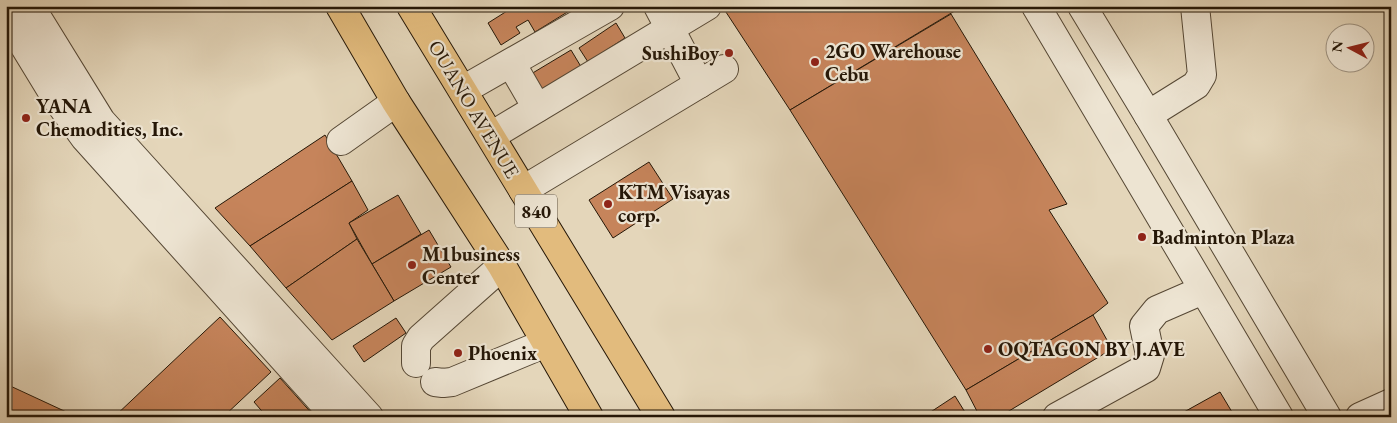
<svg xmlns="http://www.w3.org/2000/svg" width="1397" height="423" viewBox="0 0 1397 423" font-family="'EB Garamond',serif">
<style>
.building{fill:#c6845b;stroke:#251707}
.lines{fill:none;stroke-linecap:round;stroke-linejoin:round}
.minor-casing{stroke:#554734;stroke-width:30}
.highway-casing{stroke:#251707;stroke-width:30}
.minor{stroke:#ede4d2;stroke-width:28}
.highway{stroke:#e2bb7d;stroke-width:28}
.poi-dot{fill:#8f2418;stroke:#ede4d2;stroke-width:2}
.labels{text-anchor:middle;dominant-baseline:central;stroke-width:4.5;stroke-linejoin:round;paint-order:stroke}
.shield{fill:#ede4d2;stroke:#615444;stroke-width:1}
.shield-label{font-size:19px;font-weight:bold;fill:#251707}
.poi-label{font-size:20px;font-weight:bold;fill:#251707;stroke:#ede4d2;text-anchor:start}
.street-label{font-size:20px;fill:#251707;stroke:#ede4d2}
</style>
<rect width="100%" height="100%" fill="#e4d6ba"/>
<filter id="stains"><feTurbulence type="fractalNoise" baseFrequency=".004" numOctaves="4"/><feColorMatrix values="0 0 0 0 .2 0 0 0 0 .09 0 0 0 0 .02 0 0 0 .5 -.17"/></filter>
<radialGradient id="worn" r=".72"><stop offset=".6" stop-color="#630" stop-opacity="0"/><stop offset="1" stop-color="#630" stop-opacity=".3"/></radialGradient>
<!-- building -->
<g class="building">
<polygon points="515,6 566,6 569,11 535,32 528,20 516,27 520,33 501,45 488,23"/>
<polygon points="722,6 963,6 790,110"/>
<polygon points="951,14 1067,204 1049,210 1108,303 1093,315 966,390 790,110"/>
<polygon points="616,23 625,38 588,62 579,48"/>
<polygon points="571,50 583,70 538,97 526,77"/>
<polygon points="325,135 352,181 250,246 215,208"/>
<polygon points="649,162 673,199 613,238 589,200"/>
<polygon points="352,181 368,210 349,223 357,239 286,288 250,246"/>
<polygon points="398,195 421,234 372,264 349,223"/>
<polygon points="429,230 451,267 394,301 372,264"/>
<polygon points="357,239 394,301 332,340 286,288"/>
<polygon points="1093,315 1112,349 999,417 980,417 966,390"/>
<polygon points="220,317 271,372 223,417 114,417"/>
<polygon points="396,318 406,333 364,362 353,346"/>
<polygon points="280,378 315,417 267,417 254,402"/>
<polygon points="6,384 75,416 76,417 6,417"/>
<polygon points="1220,392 1235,417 1175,417"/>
<polygon points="955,396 968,417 923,417"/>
</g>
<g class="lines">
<defs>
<g id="minor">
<polyline points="30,6 101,121 369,417"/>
<polyline points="658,6 699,84"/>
<polyline points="1036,6 1279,417"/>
<polyline points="1082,6 1148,115 1327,417"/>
<polyline points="6,16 56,98 85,138 336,417"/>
<polyline points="511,63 537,108"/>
<polyline points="463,90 610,6"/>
<polyline points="1148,115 1196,85 1202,75 1195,6"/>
<polyline points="491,136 707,6"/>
<polyline points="341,141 396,102"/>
<polyline points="523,190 724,69"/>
<polyline points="416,363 416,346 421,338 502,266"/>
<polyline points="435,382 443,383 452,382 546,343"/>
<polyline points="1057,417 1146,368 1150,355 1144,326 1157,310 1203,290"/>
<polyline points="1360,417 1391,403"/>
</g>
<g id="highway">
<polyline points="340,6 396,102 502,266 589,417"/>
<polyline points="411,6 661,417"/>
</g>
</defs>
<!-- minor casing -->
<use href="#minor" class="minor-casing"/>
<!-- highway casing -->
<use href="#highway" class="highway-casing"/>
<!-- minor -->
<use href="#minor" class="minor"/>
<!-- highway -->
<use href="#highway" class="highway"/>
</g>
<!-- markers -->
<g class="poi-dot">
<circle cx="729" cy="53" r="5"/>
<circle cx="815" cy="62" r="5"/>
<circle cx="26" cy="118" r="5"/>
<circle cx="608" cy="204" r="5"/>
<circle cx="1142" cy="237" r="5"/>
<circle cx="412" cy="265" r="5"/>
<circle cx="988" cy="349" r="5"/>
<circle cx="458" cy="353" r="5"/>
</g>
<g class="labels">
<!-- shield labels -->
<rect class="shield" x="515" y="194.5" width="42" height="33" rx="4"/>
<g class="shield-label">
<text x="536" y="211">840</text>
</g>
<!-- poi labels -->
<g class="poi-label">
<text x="825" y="51">2GO Warehouse<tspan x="825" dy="23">Cebu</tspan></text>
<text x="719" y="53" text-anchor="end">SushiBoy</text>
<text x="36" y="106">YANA<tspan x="36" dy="23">Chemodities, Inc.</tspan></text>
<text x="618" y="192">KTM Visayas<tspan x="618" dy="23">corp.</tspan></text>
<text x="1152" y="237">Badminton Plaza</text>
<text x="422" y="254">M1business<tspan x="422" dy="23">Center</tspan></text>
<text x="998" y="349">OQTAGON BY J.AVE</text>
<text x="468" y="353">Phoenix</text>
</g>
<!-- street labels -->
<g class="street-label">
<text transform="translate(474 109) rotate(59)">OUANO AVENUE</text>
</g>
</g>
<!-- margin -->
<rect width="1397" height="423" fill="none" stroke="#e4d6ba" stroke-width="25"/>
<rect x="8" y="8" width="1382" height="408" fill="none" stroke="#251707" stroke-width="2.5"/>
<rect x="12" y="12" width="1372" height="398" fill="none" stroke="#251707"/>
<!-- north arrow -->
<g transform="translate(1350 48) rotate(277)"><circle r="24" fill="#ede4d2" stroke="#9d9281"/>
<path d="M0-4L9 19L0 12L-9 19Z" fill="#8f2418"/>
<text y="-8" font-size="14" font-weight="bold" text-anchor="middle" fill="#251707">N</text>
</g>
<rect width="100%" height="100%" filter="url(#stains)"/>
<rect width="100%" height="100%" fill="url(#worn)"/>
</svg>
